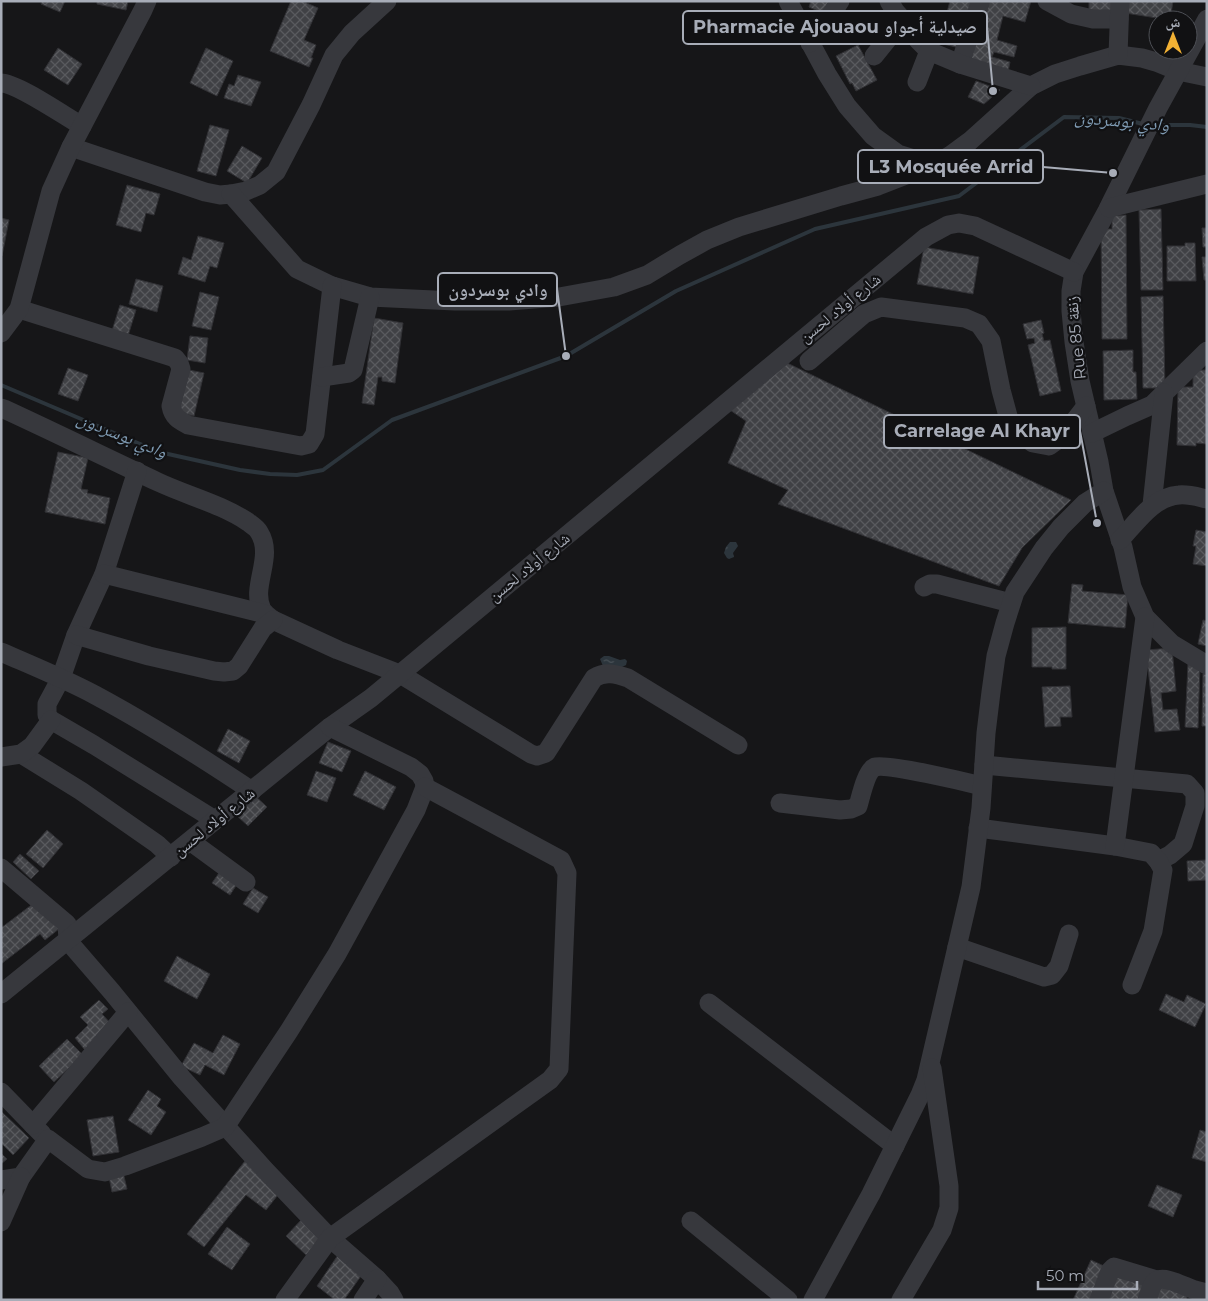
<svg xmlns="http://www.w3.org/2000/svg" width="1208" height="1301" viewBox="0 0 1208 1301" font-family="Montserrat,'Noto Naskh Arabic',sans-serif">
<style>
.water{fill:url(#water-ripples)}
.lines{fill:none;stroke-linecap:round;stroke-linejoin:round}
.stream{stroke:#2c353c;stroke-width:4}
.building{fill:url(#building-cross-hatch);stroke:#303034}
.minor{stroke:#37383d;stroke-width:19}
.labels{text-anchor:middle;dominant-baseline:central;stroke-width:4.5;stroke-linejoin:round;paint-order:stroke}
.street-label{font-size:16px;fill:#a8adb8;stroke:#111113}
.water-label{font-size:18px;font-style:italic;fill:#7f9bb3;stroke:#111113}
.leader{fill:none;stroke:#a8adb8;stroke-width:2}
.callout-dot{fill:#a8adb8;stroke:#111113;stroke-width:2}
.callout{fill:#111113;stroke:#a8adb8;stroke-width:2}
.callout-label{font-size:18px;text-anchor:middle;font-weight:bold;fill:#a8adb8}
</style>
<defs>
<pattern id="water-ripples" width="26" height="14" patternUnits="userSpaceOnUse" patternTransform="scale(1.25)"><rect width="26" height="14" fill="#2c353c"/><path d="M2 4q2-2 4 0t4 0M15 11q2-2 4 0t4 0" fill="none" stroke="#485056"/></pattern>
<pattern id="building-cross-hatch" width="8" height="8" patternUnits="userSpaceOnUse" patternTransform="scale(1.25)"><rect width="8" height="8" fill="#404145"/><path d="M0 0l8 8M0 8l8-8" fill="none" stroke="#595a5e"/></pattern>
</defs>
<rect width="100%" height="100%" fill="#161618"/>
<!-- water -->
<g class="water">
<polygon points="730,542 736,542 738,546 733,553 734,557 729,559 727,558 724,553 726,547"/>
<polygon points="604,656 609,656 620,660 625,659 627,661 626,665 622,667 603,666 600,659"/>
</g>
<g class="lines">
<!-- stream -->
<g class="stream">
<polyline points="1155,125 1190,125 1207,127"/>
<polyline points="1,385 159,452 240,470 270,474 297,475 323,470 392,420 566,356 676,291 815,229 959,196 1064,117 1119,118 1143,124"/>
</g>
</g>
<!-- building -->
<g class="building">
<polygon points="42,1 65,1 60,12 41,4"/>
<polygon points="97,1 128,1 126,10 97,4"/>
<polygon points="291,1 302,1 318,8 304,40 316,45 311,58 313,58 309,67 270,51"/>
<polygon points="811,1 833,1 827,15 809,7"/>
<polygon points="950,1 973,1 960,48 939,43"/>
<polygon points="985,1 1031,1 1025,22 1003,16 997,40 1017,46 1014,57 994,52 992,57 1010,62 1008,72 969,61"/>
<polygon points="1089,1 1112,1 1111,13 1089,11"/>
<polygon points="1126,1 1173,1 1170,20 1125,13"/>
<polygon points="858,45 877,80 856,91 852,83 850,84 836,56"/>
<polygon points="58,48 82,64 68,85 44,70"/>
<polygon points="206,48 233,61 217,96 190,83"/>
<polygon points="238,75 261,82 251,106 224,98 229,84 234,86"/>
<polygon points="976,81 1000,90 984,104 968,97"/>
<polygon points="210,125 229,130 216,176 197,171"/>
<polygon points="242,146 262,158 247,183 227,171"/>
<polygon points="127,185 160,194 154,215 146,213 141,232 116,225"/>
<polygon points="1161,209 1163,290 1141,290 1139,210"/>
<polygon points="1126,215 1127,339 1102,339 1101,229 1112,229 1112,216"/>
<polygon points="1,218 9,220 2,256 1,256"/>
<polygon points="1202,228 1207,228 1207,247 1203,247"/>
<polygon points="198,236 224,243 217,268 210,266 205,282 178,274 183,257 191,260"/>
<polygon points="1185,243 1195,243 1196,281 1167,281 1167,246 1185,246"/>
<polygon points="924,247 979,257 973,294 917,284"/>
<polygon points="1202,257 1207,257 1207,280 1204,280"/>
<polygon points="136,279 163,286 157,312 129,304"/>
<polygon points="200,292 219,297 211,330 192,326"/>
<polygon points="1163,296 1165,388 1143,388 1141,297"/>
<polygon points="120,305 136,310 127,339 111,334"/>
<polygon points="374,318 403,323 395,383 382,381 382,377 378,377 374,405 362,403"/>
<polygon points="1041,320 1044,333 1042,334 1044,341 1050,340 1061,391 1040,396 1028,345 1035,343 1034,338 1027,339 1023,324"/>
<polygon points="190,336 208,338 205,363 187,360"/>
<polygon points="1133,350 1133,372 1136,372 1137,399 1104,400 1103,351"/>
<polygon points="785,362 1071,500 1022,548 999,586 778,504 788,490 728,463 746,421 730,410"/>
<polygon points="68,368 88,375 78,401 58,394"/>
<polygon points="184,369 204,373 194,416 175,412"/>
<polygon points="1193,370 1207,370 1207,444 1196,443 1196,446 1177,445 1178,387 1193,387"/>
<polygon points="58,452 88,458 81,489 88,490 87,493 110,498 105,524 45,512"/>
<polygon points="1196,530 1207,532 1207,566 1193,564 1196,546 1193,546"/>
<polygon points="1072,584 1083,585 1082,591 1128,595 1125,628 1068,623"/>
<polygon points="1203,620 1207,621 1207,646 1198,644"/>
<polygon points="1066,627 1066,669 1052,669 1052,667 1032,667 1032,628"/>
<polygon points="1172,648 1176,691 1161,693 1163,710 1177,709 1180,730 1155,732 1146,650"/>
<polygon points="1188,664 1200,665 1198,728 1185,727"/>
<polygon points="1203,674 1207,674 1207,726 1202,726"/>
<polygon points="1070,686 1072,717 1060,717 1061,726 1045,727 1042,687"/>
<polygon points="228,729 250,741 239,763 217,751"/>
<polygon points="328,742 351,751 342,772 319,763"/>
<polygon points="316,771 336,778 327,802 307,795"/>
<polygon points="365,771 396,787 384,810 353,795"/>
<polygon points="253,794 267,807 248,826 234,813"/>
<polygon points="47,830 63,844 43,868 26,854"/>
<polygon points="20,854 39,871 31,879 13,862"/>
<polygon points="1207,860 1207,880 1188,881 1187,861"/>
<polygon points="221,870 239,881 230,895 212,883"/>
<polygon points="253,888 268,897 258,913 243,904"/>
<polygon points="38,900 60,928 45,940 40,934 1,964 1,928"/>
<polygon points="177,956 210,974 197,999 164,981"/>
<polygon points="1166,994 1184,1002 1187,995 1206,1004 1195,1027 1159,1010"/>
<polygon points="99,1000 108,1009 102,1014 112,1025 85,1050 75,1038 88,1025 80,1017"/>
<polygon points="223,1035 240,1044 224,1075 205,1065 200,1075 181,1066 194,1043 213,1053"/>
<polygon points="67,1039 83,1055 54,1082 39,1066"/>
<polygon points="148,1090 161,1099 157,1106 166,1112 151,1135 128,1120"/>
<polygon points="1,1111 29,1138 13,1155 1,1143"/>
<polygon points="113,1116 119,1152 93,1156 87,1120"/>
<polygon points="1200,1130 1207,1132 1207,1162 1192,1158"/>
<polygon points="1,1153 7,1159 1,1164"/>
<polygon points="245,1161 281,1191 266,1210 246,1195 204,1247 187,1234"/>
<polygon points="122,1168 127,1189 112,1192 108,1172"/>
<polygon points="1157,1185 1182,1195 1173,1217 1148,1206"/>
<polygon points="304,1217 324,1236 306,1255 286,1236"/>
<polygon points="227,1227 250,1244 232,1270 208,1254"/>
<polygon points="338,1255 363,1273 344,1300 335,1300 317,1286"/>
<polygon points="1091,1260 1106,1267 1091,1300 1073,1300"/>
<polygon points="1114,1269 1148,1280 1141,1300 1103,1300"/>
<polygon points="1161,1283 1189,1291 1186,1300 1156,1300"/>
</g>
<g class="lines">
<!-- minor -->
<g class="minor">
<polyline points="788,1 827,74 847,106 873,136 898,154 924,162 941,161 951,155 970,141 1031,86 1055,74 1080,66 1118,55 1142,58 1156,62 1178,71 1207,77"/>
<polyline points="889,1 895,11 903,20"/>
<polyline points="1047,1 1071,14 1093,19 1119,19"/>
<polyline points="1207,19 1158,108 1107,211 1074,272 1071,291 1071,311 1074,342 1080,381 1099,462 1104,491 1123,547 1132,587 1145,617 1172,644 1207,665"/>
<polyline points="810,43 824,25 840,1"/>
<polyline points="1118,55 1120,1"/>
<polyline points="874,56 903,20 918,40 929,51"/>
<polyline points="960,64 980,3 979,1"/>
<polyline points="917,82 929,51 960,64 1031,86"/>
<path d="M1,83C17,83 66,117 82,126"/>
<polyline points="71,147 205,192 220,195 231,194 246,191 260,185 276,172 311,105 334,55 352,33 387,1"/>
<polyline points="231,194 297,269 332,286 370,297 455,301 509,301 559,297 614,287 647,275 680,255 707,240 739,227 841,196 878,186 914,172 924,162"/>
<polyline points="1109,208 1207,184"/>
<path d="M19,309L175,358L179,363L181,369L171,406C173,417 179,420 188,425L301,446L309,444L315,434L332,286"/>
<polyline points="1,333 19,309 51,191 71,147 143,10 147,1"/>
<polyline points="809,361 864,314 881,307 965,318 979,324 991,341 1001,390 1011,427 1033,443 1049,446 1063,436 1086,406"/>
<polyline points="322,377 349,373 353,370 370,297"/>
<path d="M1,408L4,409C56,433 107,458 158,482C188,496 221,504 248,522C252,525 257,528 259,532C275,557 250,586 262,610C265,614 269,617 273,620L338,650L400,674L531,754L537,756L546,753L594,678C605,671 616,674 628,678L738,745"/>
<polyline points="1092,433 1127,416 1152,405 1207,351"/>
<polyline points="137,471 104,574 76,635 61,678 47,704 47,715 51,720 94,745 215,820"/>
<polyline points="1152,505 1164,393"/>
<path d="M1120,540C1137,522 1153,497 1179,495C1188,494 1198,497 1207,499"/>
<polyline points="104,574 265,614"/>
<polyline points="924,587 930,584 937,584 1011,603"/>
<polyline points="76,635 149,656 214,671 224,672 233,671 239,666 263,628 273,620"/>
<path d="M1,652C33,666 65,679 95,695C149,724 201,757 252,791"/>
<polyline points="21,754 81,791 157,844 171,857"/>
<polyline points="1,757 21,754 32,746 51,720"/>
<polyline points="984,765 1187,784 1195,793 1195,806 1183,844 1170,855 1158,861"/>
<path d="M780,803L840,810L851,809L858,806C861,796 866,771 875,767C886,763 966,782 982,786"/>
<polyline points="978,828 1115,846 1151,853 1158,861 1163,870 1153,931 1132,985"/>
<polyline points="190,841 246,882"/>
<polyline points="1115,846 1145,617"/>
<polyline points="1,868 67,924 68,941 112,992 182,1078 266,1171 330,1238 377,1279 390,1293 394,1300"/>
<polyline points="957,947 1044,977 1052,975 1059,966 1069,934"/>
<polyline points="1,994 330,727 371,698 400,674 926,237 948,225 959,223 975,226 1074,272"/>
<polyline points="709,1003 895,1146"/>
<polyline points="1,1092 33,1125 42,1134"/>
<polyline points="33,1125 128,1012"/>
<polyline points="1,1180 21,1177 48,1139 88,1169 105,1172 125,1166 202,1137 225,1127 289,1031 337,954 416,810 425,787 424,781 420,774 411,767 330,727"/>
<polyline points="691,1221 788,1300"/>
<polyline points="1,1222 21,1177"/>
<polyline points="285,1300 330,1238 550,1080 559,1069 567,873 561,860 425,787"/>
<polyline points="363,1300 377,1279"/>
<polyline points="813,1300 871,1194 920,1095 926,1080 971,887 981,808 986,733 991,692 996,656 1005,623 1015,592 1044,548 1061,527 1085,503 1104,491"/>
<polyline points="901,1300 942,1230 949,1208 949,1186 932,1068"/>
<polyline points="1099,1300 1110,1271 1114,1267 1157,1280"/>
<path d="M1147,1300C1149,1294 1151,1285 1156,1281C1165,1275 1185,1287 1195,1290C1199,1291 1203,1292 1207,1293"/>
</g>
</g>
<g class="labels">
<!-- street labels -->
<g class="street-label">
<text transform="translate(840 308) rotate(-39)">شارع أولاد لحسن</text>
<text transform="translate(1076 338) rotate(-96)">Rue 85 زنقة</text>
<text transform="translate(529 567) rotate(-39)">شارع أولاد لحسن</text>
<text transform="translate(214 822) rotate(-39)">شارع أولاد لحسن</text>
</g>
<!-- water labels -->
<g class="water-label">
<text transform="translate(1122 121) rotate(5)">وادي بوسردون</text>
<text transform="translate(122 435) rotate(22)">وادي بوسردون</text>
</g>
</g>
<!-- callouts -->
<path class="leader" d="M993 91L987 27M1113 173L1043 167M566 356L557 289M1097 523L1080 431"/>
<g class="callout-dot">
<circle cx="993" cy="91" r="5"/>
<circle cx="1113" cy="173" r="5"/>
<circle cx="566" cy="356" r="5"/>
<circle cx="1097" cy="523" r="5"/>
</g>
<g class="callout">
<rect x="683" y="11" width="304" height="33" rx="5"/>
<rect x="858" y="150" width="185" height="33" rx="5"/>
<rect x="438" y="273" width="119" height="33" rx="5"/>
<rect x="884" y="415" width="196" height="33" rx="5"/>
</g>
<g class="callout-label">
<text x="835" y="33">Pharmacie Ajouaou صيدلية أجواو</text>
<text x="951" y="173">L3 Mosquée Arrid</text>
<text x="498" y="296">وادي بوسردون</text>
<text x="982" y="437">Carrelage Al Khayr</text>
</g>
<!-- border -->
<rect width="1208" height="1301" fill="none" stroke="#a8adb8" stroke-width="5"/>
<!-- north arrow -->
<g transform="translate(1173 35)"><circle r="24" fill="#111113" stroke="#4d4f55"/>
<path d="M0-4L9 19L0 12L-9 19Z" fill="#f2b134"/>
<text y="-8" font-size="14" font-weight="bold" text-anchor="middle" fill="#a8adb8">ش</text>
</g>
<!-- scale -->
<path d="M1038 1281v8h99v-8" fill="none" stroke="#a8adb8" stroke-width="2.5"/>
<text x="1046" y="1281" font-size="15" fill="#a8adb8" stroke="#111113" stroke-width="4" paint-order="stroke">50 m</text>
</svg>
